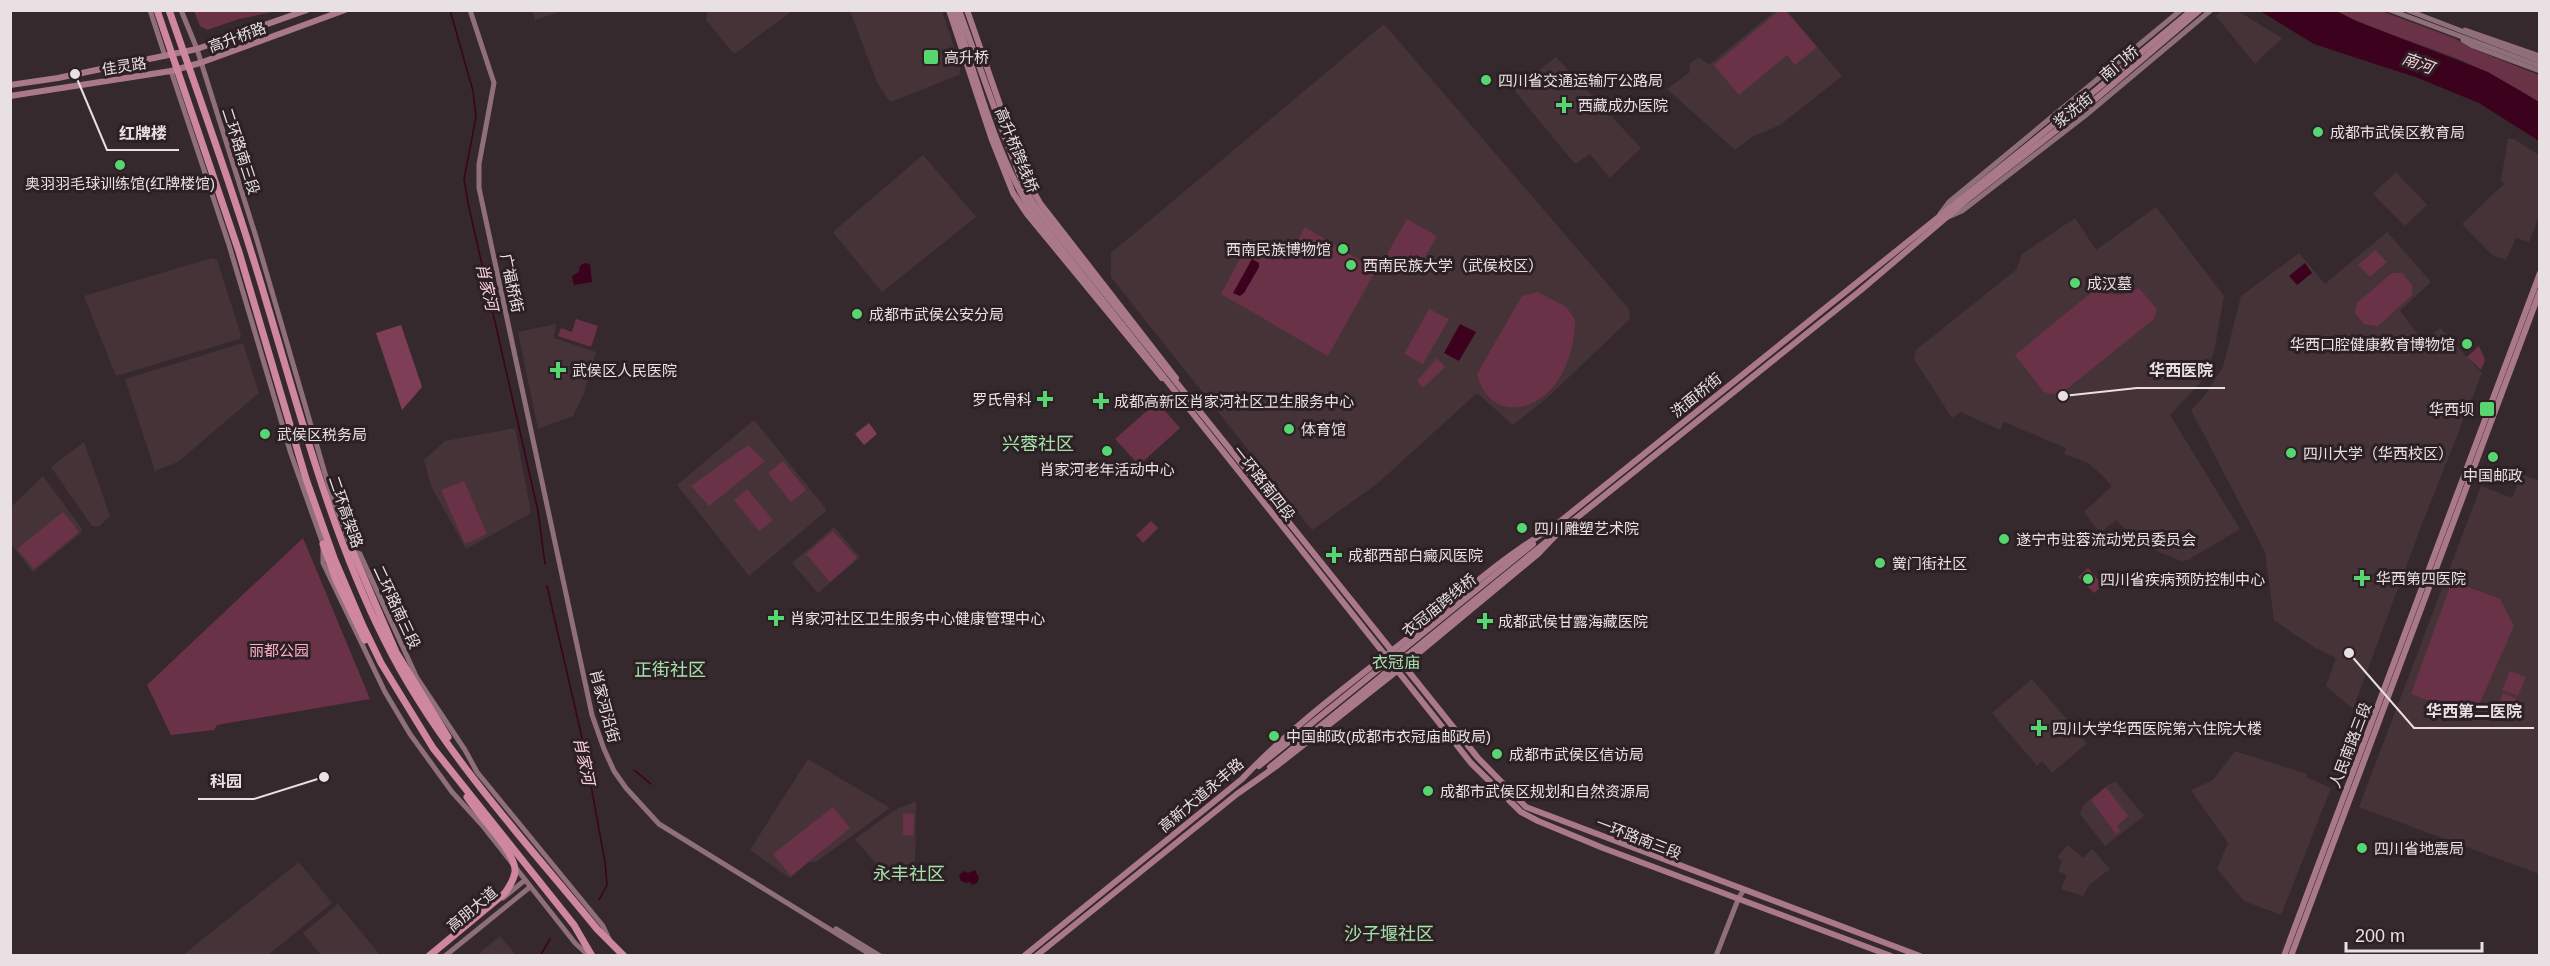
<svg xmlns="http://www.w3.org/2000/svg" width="2550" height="966" viewBox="0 0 2550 966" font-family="Helvetica,'Noto Sans SC',sans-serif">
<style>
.built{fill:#453338}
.green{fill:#6a3247}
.forest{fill:#7e3f56}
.water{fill:#3b011d}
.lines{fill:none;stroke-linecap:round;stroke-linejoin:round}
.stream{stroke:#3b011d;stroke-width:1.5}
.secondary{stroke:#8f6f79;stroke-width:5}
.primary{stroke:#aa7989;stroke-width:6}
.highway{stroke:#cf869f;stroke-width:7}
.poi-dot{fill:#57d570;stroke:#2c2024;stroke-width:2}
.labels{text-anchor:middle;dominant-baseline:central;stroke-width:6;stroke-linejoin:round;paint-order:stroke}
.street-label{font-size:15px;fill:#e8e0e2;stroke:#2c2024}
.poi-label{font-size:15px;fill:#e8e0e2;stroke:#2c2024;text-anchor:start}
.park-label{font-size:15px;fill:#feb0ca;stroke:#2c2024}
.water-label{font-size:16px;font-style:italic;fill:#f9d1dd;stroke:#2c2024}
.neighbourhood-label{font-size:16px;fill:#a3e2aa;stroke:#2c2024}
.quarter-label{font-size:18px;fill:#a3e2aa;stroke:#2c2024}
.leader{fill:none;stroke:#e8e0e2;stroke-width:2}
.callout-dot{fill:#e8e0e2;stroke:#2c2024;stroke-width:2}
.callout-label{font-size:16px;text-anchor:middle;font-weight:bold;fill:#e8e0e2;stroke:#2c2024;stroke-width:6;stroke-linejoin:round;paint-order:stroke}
</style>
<rect width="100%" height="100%" fill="#36292d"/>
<!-- built -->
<g class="built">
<polygon points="532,10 562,10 562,11 535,20"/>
<polygon points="708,11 708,10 792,11 734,54 706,20"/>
<polygon points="850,11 942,11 961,67 959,75 890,102 877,82"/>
<polygon points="1775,11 1787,11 1842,76 1780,125 1752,137 1735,150 1667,89 1690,72 1689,64 1699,57 1709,65"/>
<polygon points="2221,11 2238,11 2282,38 2255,64 2216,16"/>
<polygon points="1384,24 1629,309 1630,319 1548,397 1513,425 1477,393 1378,483 1312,530 1111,277 1111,253"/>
<polygon points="1556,57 1641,148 1610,178 1590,154 1575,164 1514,90"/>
<polygon points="2508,139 2514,139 2539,155 2540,214 2529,242 2516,238 2506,260 2492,255 2462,224 2504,184 2501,180"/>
<polygon points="923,155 976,217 882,292 833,232"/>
<polygon points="2396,172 2427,205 2405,226 2373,194"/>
<polygon points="2156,207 2224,296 2214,352 2202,381 2170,415 2240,529 2188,560 2181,561 2145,546 2143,548 2116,520 2100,533 2084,512 2112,486 2103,476 2088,463 2064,454 2066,448 2004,422 2000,430 1961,412 1952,418 1914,359 1916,350 2016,270 2022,254 2075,218 2096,250"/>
<polygon points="2387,232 2431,282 2400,311 2423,341 2440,328 2482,373 2422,524 2353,709 2326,686 2336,658 2315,648 2274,620 2265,552 2191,410 2205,395 2223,367 2241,296 2299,253 2325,284"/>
<polygon points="212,258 217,260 241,335 239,339 116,376 84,296"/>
<polygon points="556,324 554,338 596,352 584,393 573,416 538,429 518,332"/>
<polygon points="243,343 259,393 178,462 155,471 125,379"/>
<polygon points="754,420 827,510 749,576 677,485"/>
<polygon points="515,428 531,513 466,549 431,486 424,460 445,441"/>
<polygon points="84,442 110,516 98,527 92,526 51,467"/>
<polygon points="2522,474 2539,481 2539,874 2359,807 2481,486 2512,498"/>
<polygon points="43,476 82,529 81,533 33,572 11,544 11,507"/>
<polygon points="834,527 860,557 818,593 792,563"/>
<polygon points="2032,679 2087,743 2052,773 2042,761 2037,766 1992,713"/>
<polygon points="2235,751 2307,774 2306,777 2331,788 2281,915 2244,901 2217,869 2228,843 2191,790 2213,780"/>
<polygon points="808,759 890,808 816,862 809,862 790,878 750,850"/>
<polygon points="2116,782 2144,816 2105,846 2080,814 2083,805 2109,784"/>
<polygon points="916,801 915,870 879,867 855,839 895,810"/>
<polygon points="2068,845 2083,858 2092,849 2110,869 2090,884 2083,896 2061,889 2067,875 2058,871 2062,861 2057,857"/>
<polygon points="299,862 332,903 268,955 183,955"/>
<polygon points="338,904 380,955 321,955 303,933"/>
<polygon points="500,936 516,955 477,955"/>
</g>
<!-- green -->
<g class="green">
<polygon points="1780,10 1786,11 1817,47 1795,65 1787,55 1739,95 1714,65"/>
<polygon points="194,11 194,10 277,11 239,19 207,30 200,26"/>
<path d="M2336,11H2381L2454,38L2473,49L2539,75V102C2516,87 2491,74 2465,62C2423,44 2377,32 2336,11Z"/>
<polygon points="1407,219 1437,236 1416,273 1386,256"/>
<polygon points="1305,227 1376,270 1328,356 1221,294 1250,240 1286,260"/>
<polygon points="2375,250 2387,262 2370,277 2358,265"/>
<polygon points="2392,273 2402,273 2412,285 2412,295 2378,326 2364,324 2355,313 2357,303"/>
<polygon points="2139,288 2157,309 2154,319 2063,392 2051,394 2044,392 2015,355 2092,292 2122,295"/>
<path d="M1538,292L1566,307L1575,319C1575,338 1570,361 1560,377C1539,414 1489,422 1477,374L1522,296Z"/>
<polygon points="1429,309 1449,319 1423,364 1404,354"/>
<polygon points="576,319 598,326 591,347 558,336 561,328 572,332"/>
<polygon points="2479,346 2485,360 2481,370 2467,357"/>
<polygon points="1437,358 1445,367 1423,388 1417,381"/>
<polygon points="1157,402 1180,428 1139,465 1115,439"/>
<polygon points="748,445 765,461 709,506 691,486"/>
<polygon points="783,461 806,490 791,502 768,473"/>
<polygon points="464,481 487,534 465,544 441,490"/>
<polygon points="747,489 773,520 759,531 734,500"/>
<polygon points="63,512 79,532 34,569 17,549"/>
<polygon points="1151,521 1158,528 1143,543 1136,535"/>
<polygon points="833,531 857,558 830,582 806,554"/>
<polygon points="303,538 370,699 217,725 214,730 171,735 147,685"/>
<polygon points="2088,568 2103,585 2094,593 2078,577"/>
<polygon points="2452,581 2500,599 2514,626 2478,707 2463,714 2411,694"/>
<polygon points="2510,671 2526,677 2518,696 2502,690"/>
<polygon points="2503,693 2517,699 2510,715 2496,710"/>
<polygon points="2106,787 2128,816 2117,826 2120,831 2116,834 2091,800"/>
<polygon points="833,807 850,828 791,876 773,854"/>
<polygon points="903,813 914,814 913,836 903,835"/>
</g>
<!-- forest -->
<g class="forest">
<polygon points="401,325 422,387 402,410 376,333"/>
<polygon points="869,423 877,434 864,445 855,434"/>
</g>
<!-- water -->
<g class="water">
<polygon points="2260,11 2336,11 2356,21 2488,72 2539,102 2539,141 2479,103 2418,78 2314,44"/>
<polygon points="1252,259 1259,263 1259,267 1244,293 1240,296 1233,293"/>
<polygon points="584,263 590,264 592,282 574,285 572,276 579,272 580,266"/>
<polygon points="2305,263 2312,273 2297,285 2289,276"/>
<polygon points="1460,324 1476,332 1459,361 1444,353"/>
<polygon points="975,870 979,878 977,883 972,885 970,882 966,883 961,881 959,875 964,871 968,873"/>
</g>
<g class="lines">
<!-- stream -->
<g class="stream">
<polyline points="450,10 473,91 476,117 464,179 468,203 538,511 545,564"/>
<polyline points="547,586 583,742 605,862 607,885 599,900"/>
<polyline points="584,748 590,752"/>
<polyline points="634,770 651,784"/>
<polyline points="540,956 550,939"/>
</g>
<!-- secondary -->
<g class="secondary">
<polyline points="150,10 165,56"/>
<polyline points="181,10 197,49 256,237 331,494 352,550 360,554 417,678 465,750 477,772 603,926 609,939"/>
<polyline points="470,10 494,83 479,164 479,188 592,715 604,749 614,771 626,788 659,824 873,956"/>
<polyline points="2390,10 2540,66"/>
<polyline points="2407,10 2540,61"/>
<polyline points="2465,30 2540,56"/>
<polyline points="2463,40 2473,46 2540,71"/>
<polyline points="171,71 229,245 291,454 323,544 323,563 385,692 410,734 452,792 482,825 575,943 589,956"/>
<polyline points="1940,214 1949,202 2181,10"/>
<polyline points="1948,217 1962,211 2086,115 2211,10"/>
<polyline points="503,898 525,880"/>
<polyline points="836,929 880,956"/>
<polyline points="445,956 530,887"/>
<polyline points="1716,956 1739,897 1744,890"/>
</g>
<!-- primary -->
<g class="primary">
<polyline points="949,10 992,140 1013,193 1027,214 1162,378"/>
<path d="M954,10C976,77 994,149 1030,209L1471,763L1521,812L1538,821L1603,848L1891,956"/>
<polyline points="959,10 1007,143 1025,189 1034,205 1478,758 1526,807 1920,956"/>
<polyline points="967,10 1025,177 1040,203 1176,378"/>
<polyline points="10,85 58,78 197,49 307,10"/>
<polyline points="10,96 171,71 200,63 345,10"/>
<polyline points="1259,766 1533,544"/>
<polyline points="1270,767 1546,542"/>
<path d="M1024,956L1242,779C1293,725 1355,680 1413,634C1458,598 1502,557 1552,528L2084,100L2192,10"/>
<polyline points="1036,956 1237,794 1278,765 1397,671 1538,554 1559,532 1861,290 1968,199 2085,108 2200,10"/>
<polyline points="2284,956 2540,273"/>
<polyline points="2291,956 2540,291"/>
</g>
<!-- highway -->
<g class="highway">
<polyline points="157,10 239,252 306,479 334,558 363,626 381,663 433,748 574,925 592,956"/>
<path d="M169,10C203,108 238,205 267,304C301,417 331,533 384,639C437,747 522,837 597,929L624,956"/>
<polyline points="323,544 336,580 365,640"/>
<polyline points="352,550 396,652 448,737"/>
<path d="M429,956L505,893C509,887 514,880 515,872C517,853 478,815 467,797"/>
</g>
</g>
<!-- markers -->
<g class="poi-dot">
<rect x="923" y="49" width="16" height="16" rx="3"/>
<circle cx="1486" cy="80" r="6"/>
<path d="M1561 96h6v6h6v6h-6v6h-6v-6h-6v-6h6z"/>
<circle cx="2318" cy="132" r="6"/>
<circle cx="120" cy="165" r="6"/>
<circle cx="1343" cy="249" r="6"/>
<circle cx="1351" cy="265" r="6"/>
<circle cx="2075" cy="283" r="6"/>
<circle cx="857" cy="314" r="6"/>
<circle cx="2467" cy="344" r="6"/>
<path d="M555 361h6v6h6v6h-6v6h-6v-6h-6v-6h6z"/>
<path d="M1042 390h6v6h6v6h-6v6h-6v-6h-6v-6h6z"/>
<path d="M1098 392h6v6h6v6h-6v6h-6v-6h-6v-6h6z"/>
<rect x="2479" y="401" width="16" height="16" rx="3"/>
<circle cx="1289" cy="429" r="6"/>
<circle cx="265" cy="434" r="6"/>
<circle cx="1107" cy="451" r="6"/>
<circle cx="2291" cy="453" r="6"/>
<circle cx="2493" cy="457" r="6"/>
<circle cx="1522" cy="528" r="6"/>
<circle cx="2004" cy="539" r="6"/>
<path d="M1331 546h6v6h6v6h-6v6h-6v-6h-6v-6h6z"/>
<circle cx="1880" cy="563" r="6"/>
<path d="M2359 569h6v6h6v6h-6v6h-6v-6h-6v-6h6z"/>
<circle cx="2088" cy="579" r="6"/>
<path d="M773 609h6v6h6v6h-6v6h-6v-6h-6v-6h6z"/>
<path d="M1482 612h6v6h6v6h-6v6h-6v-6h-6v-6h6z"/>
<path d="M2036 719h6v6h6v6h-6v6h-6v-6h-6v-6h6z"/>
<circle cx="1274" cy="736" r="6"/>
<circle cx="1497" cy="754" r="6"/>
<circle cx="1428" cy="791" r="6"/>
<circle cx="2362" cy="848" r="6"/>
</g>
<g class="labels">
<!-- street labels -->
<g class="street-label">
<text transform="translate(237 37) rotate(-20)">高升桥路</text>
<text transform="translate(2119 63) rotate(-40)">南门桥</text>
<text transform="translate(124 66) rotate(-9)">佳灵路</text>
<text transform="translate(2073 110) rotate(-39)">浆洗街</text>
<text transform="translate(1017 150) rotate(68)">高升桥跨线桥</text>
<text transform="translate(241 151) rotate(72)">二环路南三段</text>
<text transform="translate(512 283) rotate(78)">广福桥街</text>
<text transform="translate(1696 395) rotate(-39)">洗面桥街</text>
<text transform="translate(1264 483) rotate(52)">一环路南四段</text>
<text transform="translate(346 512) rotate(71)">二环高架路</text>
<text transform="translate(1439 605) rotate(-39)">衣冠庙跨线桥</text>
<text transform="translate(397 607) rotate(65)">二环路南三段</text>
<text transform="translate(605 706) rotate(75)">肖家河沿街</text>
<text transform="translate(2350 745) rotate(-69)">人民南路三段</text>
<text transform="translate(1201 795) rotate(-40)">高新大道永丰路</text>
<text transform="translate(1639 838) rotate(21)">一环路南三段</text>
<text transform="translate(472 909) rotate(-40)">高朋大道</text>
</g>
<!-- poi labels -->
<g class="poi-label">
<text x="944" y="57">高升桥</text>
<text x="1498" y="80">四川省交通运输厅公路局</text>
<text x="1578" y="105">西藏成办医院</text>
<text x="2330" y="132">成都市武侯区教育局</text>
<text x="120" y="183" text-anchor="middle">奥羽羽毛球训练馆(红牌楼馆)</text>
<text x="1331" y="249" text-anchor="end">西南民族博物馆</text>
<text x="1363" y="265">西南民族大学（武侯校区）</text>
<text x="2087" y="283">成汉墓</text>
<text x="869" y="314">成都市武侯公安分局</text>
<text x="2455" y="344" text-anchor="end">华西口腔健康教育博物馆</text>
<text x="572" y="370">武侯区人民医院</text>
<text x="1032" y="399" text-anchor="end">罗氏骨科</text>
<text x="1114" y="401">成都高新区肖家河社区卫生服务中心</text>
<text x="2474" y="409" text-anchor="end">华西坝</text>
<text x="1301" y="429">体育馆</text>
<text x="277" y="434">武侯区税务局</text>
<text x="2303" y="453">四川大学（华西校区）</text>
<text x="1107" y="469" text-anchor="middle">肖家河老年活动中心</text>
<text x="2493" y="475" text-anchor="middle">中国邮政</text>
<text x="1534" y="528">四川雕塑艺术院</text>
<text x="2016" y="539">遂宁市驻蓉流动党员委员会</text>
<text x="1348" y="555">成都西部白癜风医院</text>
<text x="1892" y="563">黉门街社区</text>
<text x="2376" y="578">华西第四医院</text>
<text x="2100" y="579">四川省疾病预防控制中心</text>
<text x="790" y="618">肖家河社区卫生服务中心健康管理中心</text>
<text x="1498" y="621">成都武侯甘露海藏医院</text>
<text x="2052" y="728">四川大学华西医院第六住院大楼</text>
<text x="1286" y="736">中国邮政(成都市衣冠庙邮政局)</text>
<text x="1509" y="754">成都市武侯区信访局</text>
<text x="1440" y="791">成都市武侯区规划和自然资源局</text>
<text x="2374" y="848">四川省地震局</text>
</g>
<!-- park labels -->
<g class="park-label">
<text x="279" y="650">丽都公园</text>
</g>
<!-- water labels -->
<g class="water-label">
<text transform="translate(2418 63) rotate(20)">南河</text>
<text transform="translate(487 287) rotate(77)">肖家河</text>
<text transform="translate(584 761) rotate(78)">肖家河</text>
</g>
<!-- neighbourhood labels -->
<g class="neighbourhood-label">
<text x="1396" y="662">衣冠庙</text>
</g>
<!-- quarter labels -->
<g class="quarter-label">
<text x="1038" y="444">兴蓉社区</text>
<text x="670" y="670">正街社区</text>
<text x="909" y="874">永丰社区</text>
<text x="1389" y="934">沙子堰社区</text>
</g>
</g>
<!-- callouts -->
<path class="leader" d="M75 74L107 150H179M2063 396L2137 388H2225M2349 653L2414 728H2534M324 777L254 799H198"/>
<g class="callout-dot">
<circle cx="75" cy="74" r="6"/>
<circle cx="2063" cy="396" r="6"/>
<circle cx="2349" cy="653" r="6"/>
<circle cx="324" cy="777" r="6"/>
</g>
<g class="callout-label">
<text x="143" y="139">红牌楼</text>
<text x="2181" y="376">华西医院</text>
<text x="2474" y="717">华西第二医院</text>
<text x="226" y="787">科园</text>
</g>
<!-- border -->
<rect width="2550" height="966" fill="none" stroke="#e8e0e2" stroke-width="24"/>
<!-- scale -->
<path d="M2346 942v9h136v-9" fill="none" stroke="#e8e0e2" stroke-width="3"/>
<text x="2355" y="942" font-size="18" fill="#e8e0e2" stroke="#2c2024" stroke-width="4.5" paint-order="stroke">200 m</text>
</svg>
